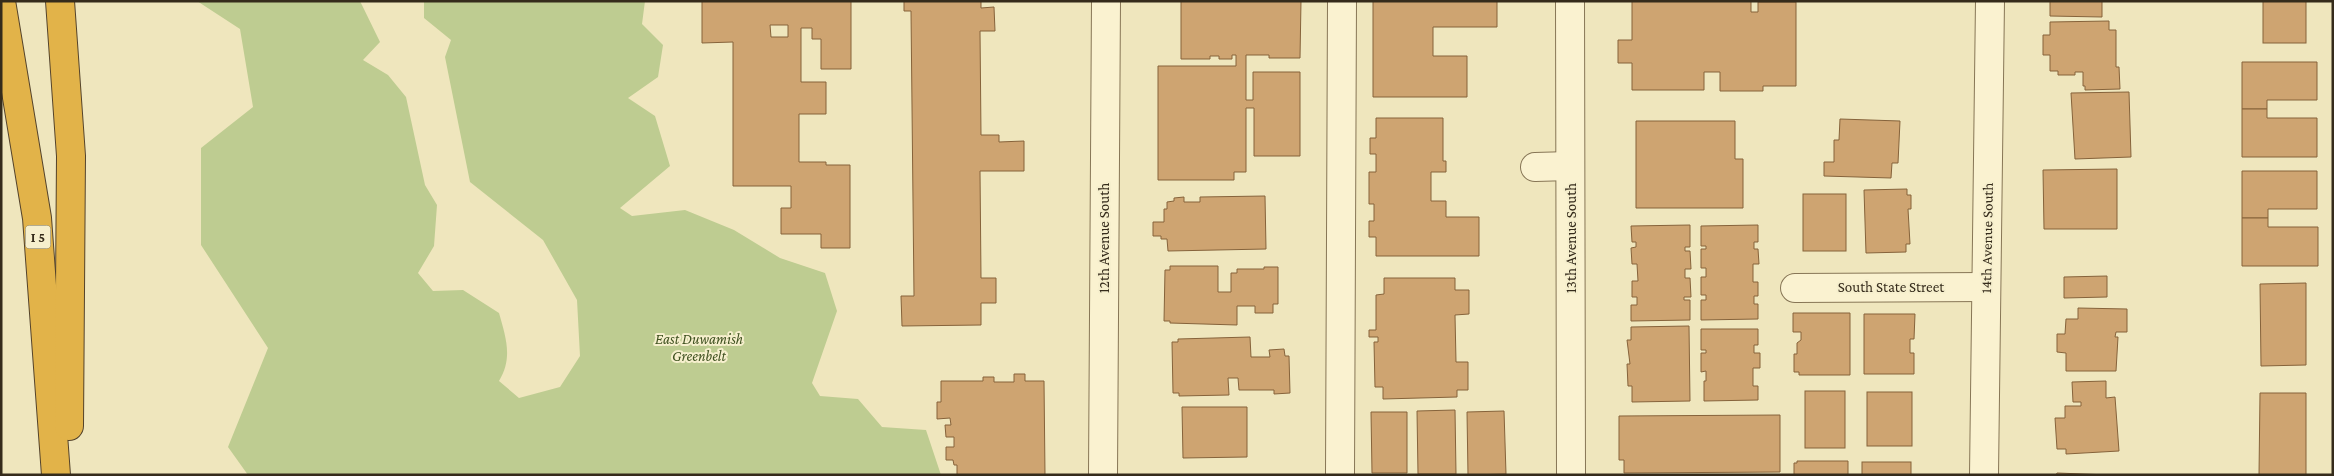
<svg xmlns="http://www.w3.org/2000/svg" width="2334" height="476" viewBox="0 0 2334 476" font-family="'Crimson Pro',serif">
<style>
.green{fill:#becc91}
.building{fill:#cea471;stroke:#86633b;fill-rule:evenodd}
.lines{fill:none;stroke-linecap:round;stroke-linejoin:round}
.minor-casing{stroke:#877656;stroke-width:30}
.highway-casing{stroke:#54432b;stroke-width:30}
.minor{stroke:#faf2d0;stroke-width:28}
.highway{stroke:#e2b349;stroke-width:28}
.labels{text-anchor:middle;dominant-baseline:central;stroke-width:4;stroke-linejoin:round;paint-order:stroke}
.shield{fill:#f6efcd;stroke:#6f6650;stroke-width:1}
.shield-label{font-size:14px;font-weight:bold;fill:#352b1b}
.street-label{font-size:15px;fill:#352b1b;stroke:#f6efcd}
.park-label{font-size:15px;font-style:italic;fill:#405221;stroke:#f6efcd}
</style>
<rect width="100%" height="100%" fill="#efe6bd"/>
<!-- green -->
<path class="green" d="M197,1H360L380,42L363,60L388,75L406,97L425,185L437,205L434,246L418,273L433,291L463,290L499,313C506,338 513,358 499,381L519,398L560,387L580,356L577,300L543,240L470,182L445,57L451,40L424,18V1H645L642,24L663,45L658,77L628,98L655,116L670,166L620,208L632,216L685,210L734,230L780,258L825,273L837,311L812,383L820,396L858,399L882,427L926,430L941,475H248L228,447L268,348L201,245V148L253,107L240,29Z"/>
<!-- building -->
<g class="building">
<path d="M702,1H851V69H821V39H812V28H801V82H826V114H799V162H826V165H850V248H821V234H781V208H791V186H733V42L702,43ZM770,25H788V37H771Z"/>
<polygon points="904,1 981,1 981,8 994,7 995,31 980,31 981,135 999,135 999,142 1024,141 1024,171 980,171 981,278 996,278 996,303 981,303 981,325 902,326 901,296 914,296 911,11 904,11"/>
<polygon points="1181,1 1301,1 1300,58 1269,58 1269,55 1246,55 1246,100 1253,100 1253,72 1300,72 1300,156 1254,156 1254,108 1246,108 1246,172 1234,172 1234,180 1158,180 1158,66 1236,66 1236,55 1232,55 1232,59 1219,59 1219,56 1210,56 1210,59 1181,59"/>
<polygon points="1373,1 1497,1 1497,27 1433,27 1433,56 1467,56 1467,97 1373,97"/>
<polygon points="1632,1 1751,1 1751,12 1758,12 1758,2 1796,2 1796,86 1763,86 1763,91 1720,91 1720,72 1704,72 1704,90 1632,90 1632,63 1618,63 1618,40 1632,40"/>
<polygon points="2050,1 2102,1 2102,17 2050,16"/>
<rect x="2263" y="1" width="43" height="42"/>
<polygon points="2109,21 2109,30 2116,30 2116,67 2119,67 2120,89 2085,90 2085,86 2083,86 2083,72 2075,72 2075,75 2058,75 2058,71 2050,71 2050,55 2043,55 2043,35 2050,35 2050,22"/>
<polygon points="2242,62 2317,62 2317,100 2267,100 2267,109 2242,109"/>
<polygon points="2129,92 2131,157 2075,159 2071,93"/>
<polygon points="2242,109 2267,109 2267,118 2317,118 2317,157 2242,157"/>
<polygon points="1376,118 1443,118 1443,161 1446,161 1446,172 1431,172 1431,201 1446,201 1446,217 1479,217 1479,256 1376,256 1376,237 1369,237 1369,221 1374,221 1374,204 1369,204 1369,172 1376,172 1376,154 1370,154 1370,138 1376,138"/>
<polygon points="1840,119 1900,121 1898,163 1892,163 1891,178 1824,176 1824,162 1834,162 1834,140 1839,140"/>
<polygon points="1636,121 1735,121 1735,159 1743,159 1743,208 1636,208"/>
<polygon points="2117,169 2117,229 2044,229 2043,170"/>
<polygon points="2242,171 2317,171 2317,209 2268,209 2268,218 2242,218"/>
<polygon points="1907,189 1907,195 1911,195 1911,209 1908,209 1910,244 1906,244 1906,252 1866,253 1864,190"/>
<rect x="1803" y="194" width="43" height="57"/>
<polygon points="1265,196 1266,249 1168,251 1167,239 1161,239 1161,236 1153,236 1153,222 1164,222 1164,209 1167,209 1167,202 1174,201 1174,198 1184,197 1184,202 1200,202 1200,197"/>
<polygon points="2242,218 2268,218 2268,227 2318,227 2318,266 2242,266"/>
<polygon points="1690,225 1690,247 1685,247 1685,251 1690,251 1691,269 1685,269 1685,278 1690,278 1691,297 1684,297 1684,300 1690,300 1690,320 1631,321 1631,305 1637,305 1637,297 1632,297 1632,281 1638,281 1637,264 1632,264 1631,248 1636,247 1636,242 1632,242 1631,226"/>
<polygon points="1758,225 1758,242 1754,242 1754,249 1758,249 1759,264 1753,264 1753,282 1758,282 1758,296 1754,296 1754,304 1758,304 1758,319 1701,320 1701,300 1706,300 1706,295 1701,295 1701,277 1706,277 1706,268 1701,268 1701,249 1706,249 1706,246 1701,246 1701,226"/>
<polygon points="1170,266 1218,266 1218,292 1231,292 1231,273 1237,273 1237,269 1264,269 1264,267 1278,267 1278,304 1273,304 1273,313 1255,313 1255,306 1237,306 1237,325 1170,323 1170,321 1164,321 1165,270 1170,270"/>
<polygon points="2107,276 2107,297 2064,298 2064,277"/>
<polygon points="1384,278 1455,278 1455,290 1469,290 1469,314 1455,315 1456,362 1468,362 1468,390 1457,390 1457,397 1383,399 1383,387 1375,387 1374,342 1378,342 1378,337 1369,337 1369,330 1376,330 1376,295 1384,294"/>
<polygon points="2306,283 2306,365 2261,366 2260,284"/>
<polygon points="2078,308 2127,309 2127,332 2116,332 2115,337 2118,337 2116,371 2066,371 2066,353 2057,352 2057,334 2065,334 2066,319 2078,319"/>
<polygon points="1793,313 1850,313 1850,375 1799,375 1799,372 1794,372 1794,354 1797,354 1797,343 1801,340 1801,332 1793,332"/>
<polygon points="1864,314 1915,314 1914,339 1910,339 1910,353 1914,353 1914,374 1864,374"/>
<polygon points="1689,326 1690,401 1632,402 1632,386 1628,386 1627,364 1630,364 1627,340 1631,340 1631,327"/>
<polygon points="1701,329 1758,329 1758,345 1754,345 1754,353 1760,353 1760,368 1753,368 1753,386 1758,386 1758,400 1704,401 1704,381 1706,381 1706,371 1701,372 1701,353 1706,353 1706,350 1701,350"/>
<polygon points="1250,337 1251,357 1270,357 1269,350 1284,349 1285,356 1289,356 1290,393 1274,394 1274,390 1239,390 1238,378 1228,378 1229,395 1179,396 1179,393 1173,393 1172,342 1178,342 1178,339"/>
<polygon points="1014,374 1025,374 1025,381 1044,381 1045,475 957,475 957,465 954,465 953,460 946,460 946,447 954,447 954,437 946,437 945,425 951,425 950,418 937,419 937,402 941,402 941,381 983,381 983,377 994,377 994,382 1014,382"/>
<polygon points="2106,381 2106,398 2115,397 2119,451 2066,454 2066,449 2057,449 2055,418 2065,418 2065,406 2081,406 2081,402 2073,402 2072,382"/>
<rect x="1805" y="391" width="40" height="57"/>
<rect x="1867" y="392" width="45" height="54"/>
<polygon points="2260,393 2306,393 2306,475 2259,475"/>
<polygon points="1182,407 1247,407 1247,457 1183,458"/>
<polygon points="1455,410 1456,474 1418,474 1417,411"/>
<polygon points="1504,411 1506,474 1468,475 1467,412"/>
<polygon points="1371,412 1407,412 1407,473 1372,473"/>
<polygon points="1780,415 1780,472 1624,473 1624,460 1619,460 1619,416"/>
<polygon points="1797,461 1848,461 1848,475 1794,475 1794,463 1797,463"/>
<rect x="1862" y="462" width="49" height="13"/>
<polygon points="2057,473 2109,475 2056,475"/>
</g>
<g class="lines">
<defs>
<g id="minor">
<polyline points="1570,1 1571,475"/>
<polyline points="1535,167 1570,166"/>
<polyline points="1795,288 1986,287"/>
<polyline points="1103,475 1106,1"/>
<polyline points="1340,475 1342,1"/>
<polyline points="1984,475 1990,1"/>
</g>
<g id="highway">
<polyline points="1,1 37,218 56,475"/>
<polyline points="60,1 71,156 69,426"/>
</g>
</defs>
<!-- minor casing -->
<use href="#minor" class="minor-casing"/>
<!-- highway casing -->
<use href="#highway" class="highway-casing"/>
<!-- minor -->
<use href="#minor" class="minor"/>
<!-- highway -->
<use href="#highway" class="highway"/>
</g>
<g class="labels">
<!-- shield labels -->
<rect class="shield" x="25.5" y="225.5" width="25" height="23" rx="4"/>
<g class="shield-label">
<text x="38" y="237">I 5</text>
</g>
<!-- street labels -->
<g class="street-label">
<text transform="translate(1104 238) rotate(-90)">12th Avenue South</text>
<text transform="translate(1571 238) rotate(-90)">13th Avenue South</text>
<text transform="translate(1987 238) rotate(-89)">14th Avenue South</text>
<text x="1891" y="287">South State Street</text>
</g>
<!-- park labels -->
<g class="park-label">
<text x="699" y="339">East Duwamish<tspan x="699" dy="17">Greenbelt</tspan></text>
</g>
</g>
<!-- border -->
<rect width="2334" height="476" fill="none" stroke="#352b1b" stroke-width="5"/>
</svg>
